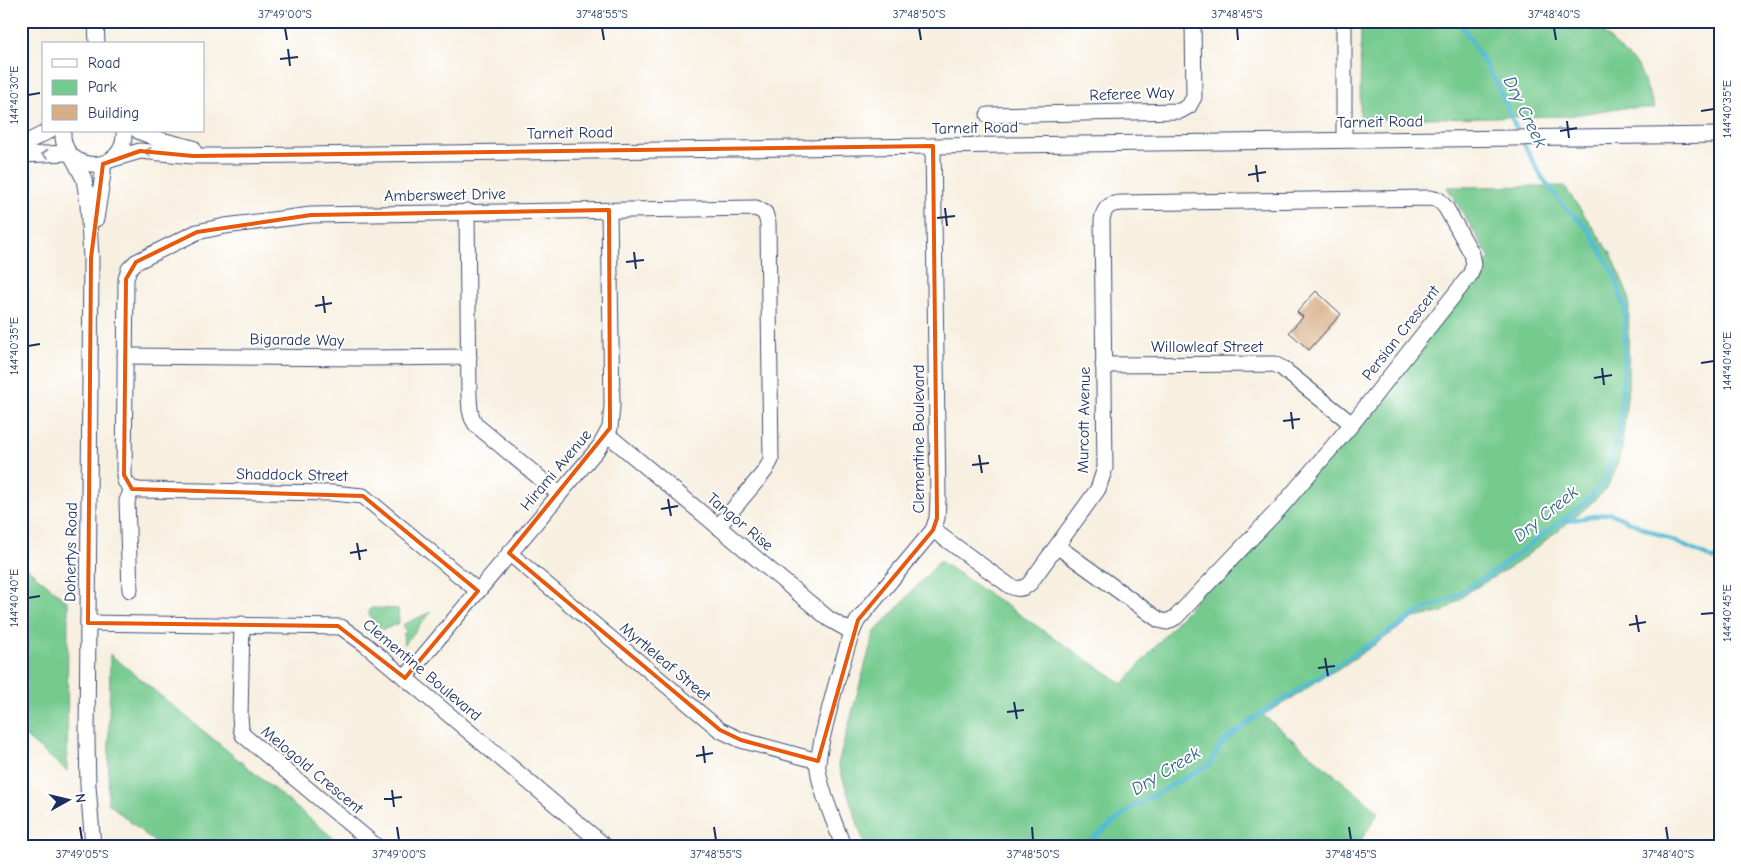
<svg xmlns="http://www.w3.org/2000/svg" width="1741" height="867" viewBox="0 0 1741 867" font-family="'Comic Neue',sans-serif">
<style>
.green{fill:#75ca8e;stroke:#487c76}
.lines{fill:none;stroke-linecap:round;stroke-linejoin:round}
.stream{stroke:#55bcd3;stroke-width:4.5}
.building{fill:#d7ae86}
.minor-casing{stroke:#3c4c71;stroke-width:17}
.minor{stroke:#fff;stroke-width:15}
.oneway{stroke:#8d97ae}
.marked{fill:none;stroke:#e8590c;stroke-width:4;stroke-linejoin:round}
.ticks{fill:none;stroke:#1b2f5e;stroke-width:2}
.labels{text-anchor:middle;dominant-baseline:central;stroke-width:4;stroke-linejoin:round;paint-order:stroke}
.street-label{font-size:16px;fill:#1b2f5e;stroke:#fff}
.water-label{font-size:18px;font-style:italic;fill:#2f6087;stroke:#fff}
.neatline{fill:none;stroke:#1b2f5e;stroke-width:2}
.ticks-label{font-size:12px;text-anchor:middle;fill:#1b2f5e}
</style>
<rect width="100%" height="100%" fill="#fff"/>
<filter id="ink" filterUnits="userSpaceOnUse"><feTurbulence type="fractalNoise" baseFrequency=".02" numOctaves="2"/><feDisplacementMap in="SourceGraphic" scale="10" xChannelSelector="R" yChannelSelector="G"/><feConvolveMatrix kernelMatrix="1 2 1 2 8 2 1 2 1" color-interpolation-filters="sRGB"/></filter>
<filter id="wash" filterUnits="userSpaceOnUse"><feTurbulence type="fractalNoise" baseFrequency=".0096" numOctaves="4" result="noise"/><feDisplacementMap in="SourceGraphic" scale="20" xChannelSelector="R" yChannelSelector="G"/><feGaussianBlur stdDeviation="1.12" result="paint"/><feColorMatrix in="noise" values="0 0 0 0 0 0 0 0 0 0 0 0 0 0 0 0 0 1.4 0 .05"/><feComposite in="paint" operator="in"/></filter>
<g filter="url(#wash)">
<rect width="100%" height="100%" fill="#f7efdf"/>
<!-- green -->
<g class="green">
<polygon points="1361,21 1591,21 1638,66 1655,108 1618,108 1568,116 1360,119"/>
<polygon points="1564,186 1612,255 1629,298 1628,386 1622,448 1615,471 1606,489 1586,508 1517,563 1470,591 1443,612 1414,618 1343,666 1320,679 1301,693 1263,715 1379,812 1357,846 865,846 838,764 874,633 940,561 1123,684 1490,258 1447,187"/>
<polygon points="21,563 68,602 67,771 21,733"/>
<polygon points="371,608 398,609 399,623 383,630 371,619 369,612"/>
<polygon points="431,612 404,645 403,634 406,633 405,628 403,628 402,625"/>
<polygon points="110,654 343,846 159,846 108,803"/>
</g>
<g class="lines">
<!-- stream -->
<g class="stream">
<polyline points="1562,522 1610,513 1714,559 1720,558"/>
<polyline points="1083,846 1133,807 1210,764 1223,742 1253,719 1423,610 1449,600 1498,569 1586,502 1606,478 1619,433 1624,361 1625,309 1615,276 1589,230 1561,203 1541,176 1520,137 1496,82 1459,21"/>
</g>
</g>
<g id="blocks">
<!-- building -->
<polygon class="building" points="1316,291 1341,314 1309,350 1289,332 1303,317 1297,312"/>
</g>
</g>
<g filter="url(#ink)">
<use href="#blocks" fill-opacity="0" stroke="#3c4c71" stroke-width="1"/>
<g class="lines">
<defs>
<g id="minor">
<polyline points="96,21 97,44"/>
<polyline points="988,115 1180,111 1189,106 1194,97 1193,21"/>
<path d="M63,131C60,175 127,176 124,131"/>
<polyline points="138,131 161,140 193,148"/>
<polyline points="1344,140 1344,21"/>
<polyline points="21,145 49,131"/>
<polyline points="21,155 69,153"/>
<polyline points="73,158 84,179 88,204 91,258 87,740 88,786 93,846"/>
<polyline points="113,159 140,151 193,156 231,156 1720,135"/>
<polyline points="467,211 469,397 470,410 472,418 476,425 559,494"/>
<polyline points="96,219 103,174 103,164"/>
<polyline points="125,356 368,358 469,357"/>
<polyline points="1103,365 1274,364 1282,368 1352,424"/>
<polyline points="608,435 829,619 852,632"/>
<polyline points="132,489 125,481 124,475 126,279 129,269 136,262 197,232 225,226 311,215 756,208 765,213 768,223 771,460 765,471 718,527"/>
<polyline points="132,489 139,490 332,493 363,496 478,591"/>
<path d="M933,530L1010,586C1018,590 1024,589 1030,583L1098,489L1105,468L1102,220C1104,207 1110,203 1123,203L1430,198L1439,200L1446,208L1472,254L1474,264L1470,275L1352,424L1280,508L1176,617L1167,622L1159,620L1057,546"/>
<polyline points="509,553 720,730 741,740 818,761"/>
<polyline points="130,590 127,501 132,489"/>
<polyline points="88,623 341,627 366,645 605,846"/>
<polyline points="242,624 240,716 241,729 243,735 376,846"/>
<polyline points="405,678 600,446 610,428 612,405 609,210"/>
<path d="M843,846C835,822 821,794 818,769C816,751 848,636 858,620L933,530L937,518L938,499L933,146"/>
</g>
</defs>
<!-- minor casing -->
<use href="#minor" class="minor-casing"/>
<!-- minor -->
<use href="#minor" class="minor"/>
</g>
<!-- one-way arrows -->
<defs><path id="oneway-chevron" d="M-2-3.5L2.5 0L-2 3.5" fill="none" stroke-width="1.6" stroke-linecap="round" stroke-linejoin="round" transform="scale(1.25)"/></defs>
<g class="oneway">
<use href="#oneway-chevron" transform="translate(148 152) rotate(-178)"/>
<use href="#oneway-chevron" transform="translate(45 154) rotate(180)"/>
</g>
</g>
<!-- marked area -->
<path class="marked" d="M933,146L937,518L933,530L858,620L818,761L741,740L720,730L509,553L610,428L609,210L311,215L197,232L136,262L126,279L124,475L132,489L363,496L478,591L405,678L338,626L88,623L91,258L103,164L140,151L193,156Z"/>
<!-- ticks -->
<path class="ticks" d="M285,28L287,40M602,28L604,40M919,28L921,40M1237,28L1238,40M1554,28L1556,40M288,49L290,66M280,59L298,57M28,95L40,93M1701,111L1714,109M1567,121L1569,138M1560,131L1577,128M1256,165L1258,182M1248,175L1266,172M945,208L947,226M937,218L955,216M634,252L636,269M626,262L644,260M323,296L325,313M315,306L332,303M28,346L40,344M1701,363L1714,361M1602,368L1604,385M1594,378L1612,375M1291,412L1293,429M1283,421L1300,419M979,455L982,473M972,465L989,463M668,499L671,516M661,509L678,506M357,543L360,560M350,553L367,550M28,598L40,596M1701,614L1714,613M1636,615L1639,632M1629,625L1646,622M1325,658L1328,676M1318,668L1335,666M1014,702L1017,719M1007,712L1024,710M703,746L705,763M696,756L713,753M392,790L394,807M384,799L402,797M80,827L82,840M397,827L399,840M714,827L716,840M1032,827L1033,840M1349,827L1351,840M1666,827L1668,840"/>
<g class="labels">
<!-- street labels -->
<g class="street-label">
<text transform="translate(1132 94) rotate(-2)">Referee Way</text>
<text transform="translate(1380 122) rotate(-1)">Tarneit Road</text>
<text transform="translate(975 128) rotate(-1)">Tarneit Road</text>
<text transform="translate(570 133) rotate(-1)">Tarneit Road</text>
<text transform="translate(445 195) rotate(-1)">Ambersweet Drive</text>
<text transform="translate(1401 333) rotate(-52)">Persian Crescent</text>
<text transform="translate(297 340) rotate(1)">Bigarade Way</text>
<text x="1207" y="347">Willowleaf Street</text>
<text transform="translate(1084 420) rotate(-89)">Murcott Avenue</text>
<text transform="translate(919 439) rotate(-90)">Clementine Boulevard</text>
<text transform="translate(556 470) rotate(-50)">Hirami Avenue</text>
<text transform="translate(292 475) rotate(1)">Shaddock Street</text>
<text transform="translate(740 522) rotate(40)">Tangor Rise</text>
<text transform="translate(71 552) rotate(-89)">Dohertys Road</text>
<text transform="translate(665 662) rotate(40)">Myrtleleaf Street</text>
<text transform="translate(422 670) rotate(40)">Clementine Boulevard</text>
<text transform="translate(312 770) rotate(40)">Melogold Crescent</text>
</g>
<!-- water labels -->
<g class="water-label">
<text transform="translate(1525 112) rotate(64)">Dry Creek</text>
<text transform="translate(1546 514) rotate(-39)">Dry Creek</text>
<text transform="translate(1166 771) rotate(-31)">Dry Creek</text>
</g>
</g>
<!-- margin -->
<rect width="1741" height="867" fill="none" stroke="#fff" stroke-width="55"/>
<!-- legend -->
<rect x="42" y="42" width="162" height="90" fill="#ffffff" stroke="#a4acbf"/>
<rect x="52" y="59" width="25" height="8" fill="#ffffff" stroke="#a4acbf"/>
<text x="88" y="68" font-size="15" fill="#1b2f5e">Road</text>
<rect x="52" y="80" width="25" height="15" fill="#75ca8e" stroke="#a4acbf"/>
<text x="88" y="92" font-size="15" fill="#1b2f5e">Park</text>
<rect x="52" y="105" width="25" height="15" fill="#d7ae86" stroke="#a4acbf"/>
<text x="88" y="118" font-size="15" fill="#1b2f5e">Building</text>
<!-- north arrow -->
<g transform="translate(68 800) rotate(82)" stroke="#ffffff" stroke-width="4" paint-order="stroke">
<path d="M0-4L9 19L0 12L-9 19Z" fill="#1b2f5e"/>
<text y="-8" font-size="14" font-weight="bold" text-anchor="middle" fill="#1b2f5e">N</text>
</g>
<rect x="28" y="28" width="1686" height="812" class="neatline"/>
<g class="ticks-label">
<text x="285" y="18">37°49'00"S</text>
<text x="602" y="18">37°48'55"S</text>
<text x="919" y="18">37°48'50"S</text>
<text x="1237" y="18">37°48'45"S</text>
<text x="1554" y="18">37°48'40"S</text>
<text transform="translate(14 95) rotate(-90)" y="4">144°40'30"E</text>
<text transform="translate(1727 109) rotate(-90)" y="4">144°40'35"E</text>
<text transform="translate(14 346) rotate(-90)" y="4">144°40'35"E</text>
<text transform="translate(1727 361) rotate(-90)" y="4">144°40'40"E</text>
<text transform="translate(14 598) rotate(-90)" y="4">144°40'40"E</text>
<text transform="translate(1727 613) rotate(-90)" y="4">144°40'45"E</text>
<text x="82" y="858">37°49'05"S</text>
<text x="399" y="858">37°49'00"S</text>
<text x="716" y="858">37°48'55"S</text>
<text x="1033" y="858">37°48'50"S</text>
<text x="1351" y="858">37°48'45"S</text>
<text x="1668" y="858">37°48'40"S</text>
</g>
</svg>
